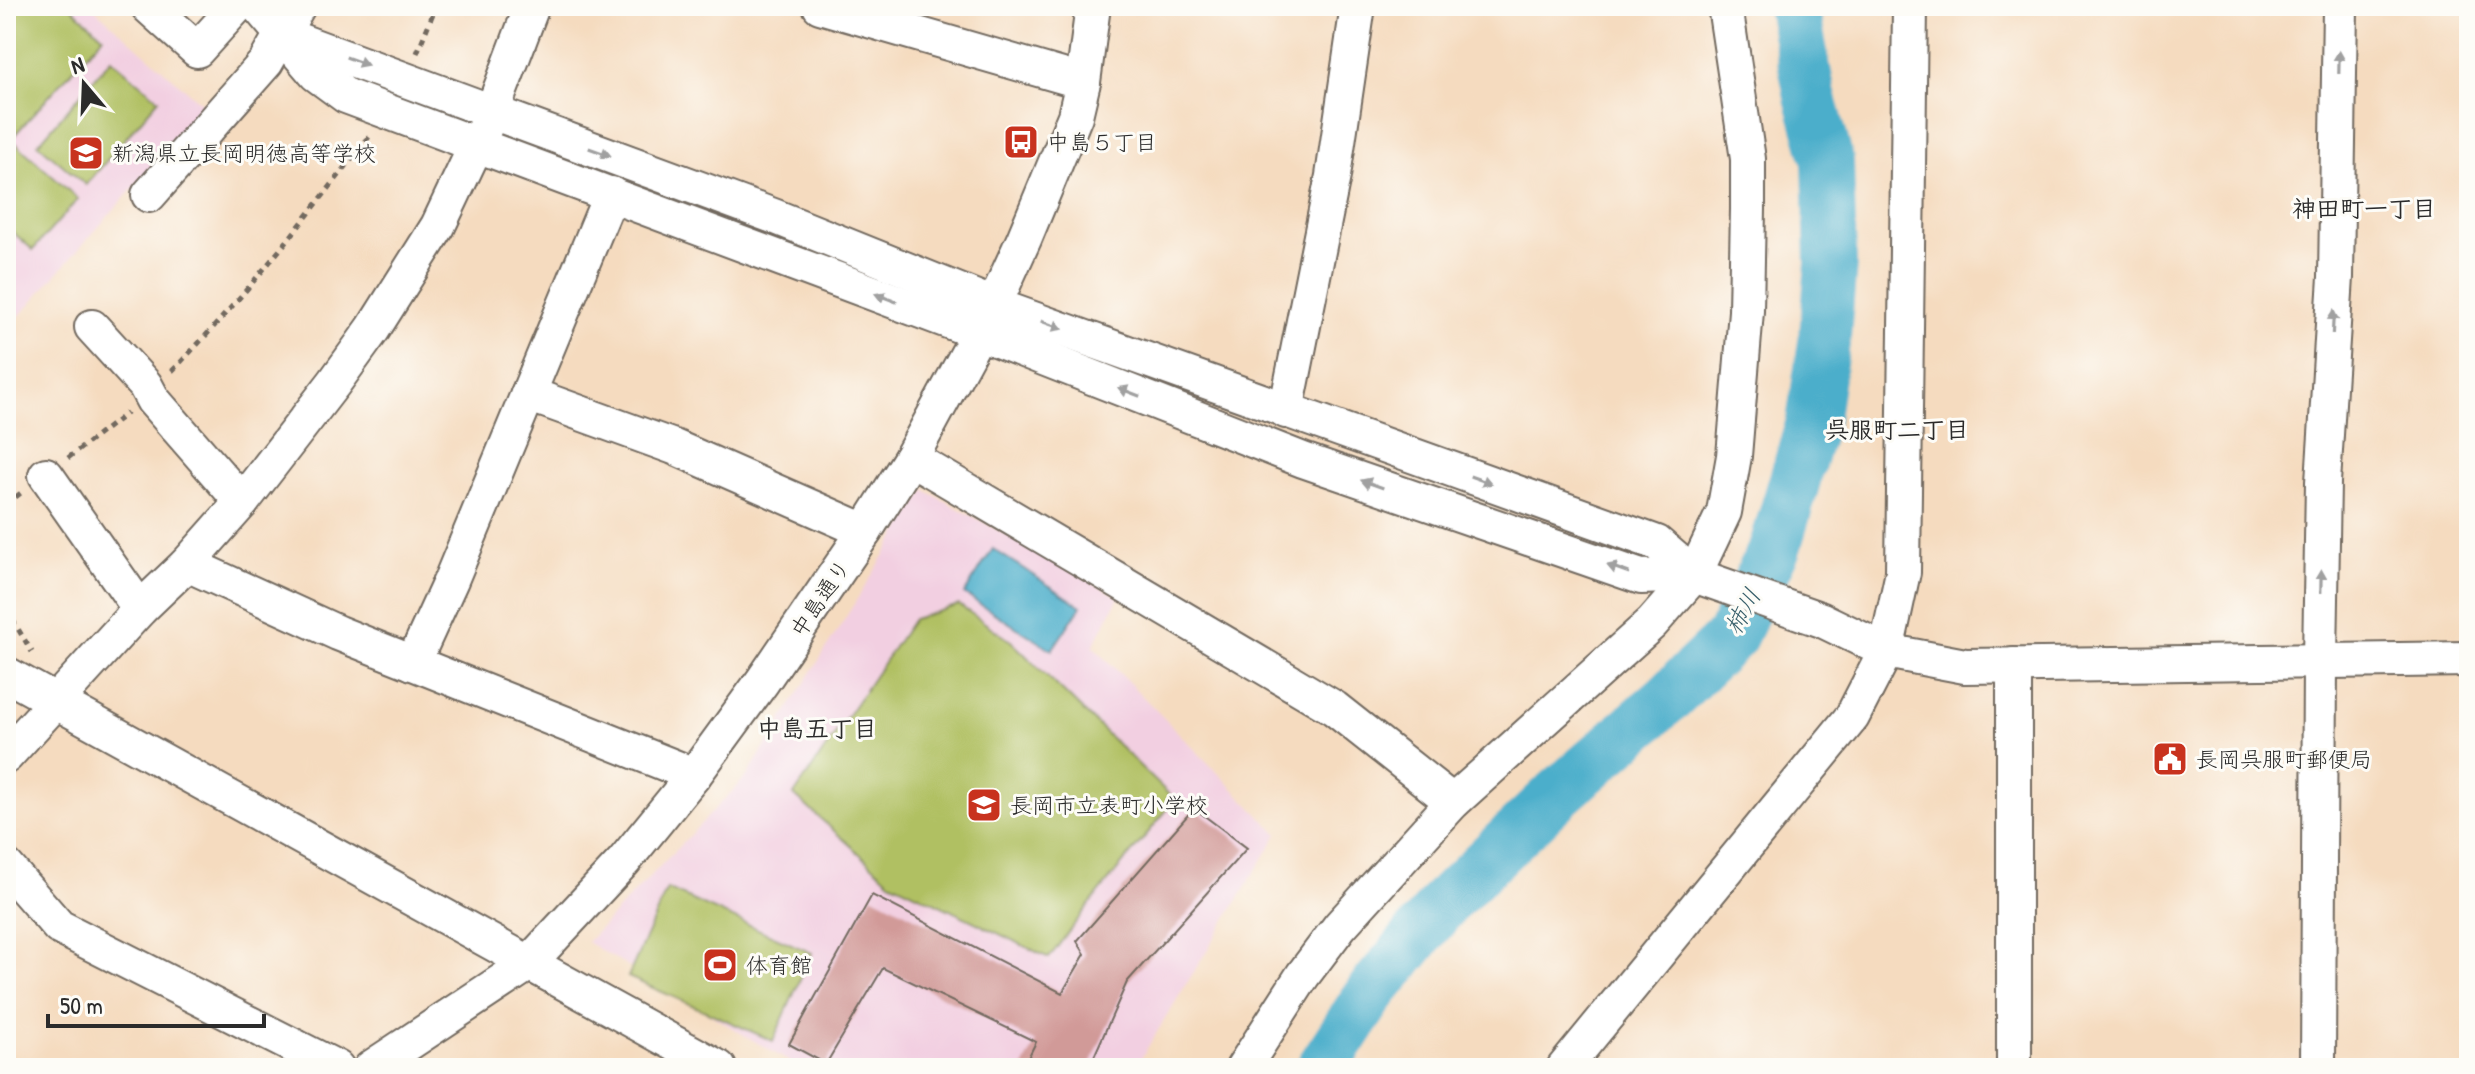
<svg xmlns="http://www.w3.org/2000/svg" width="2475" height="1074" viewBox="0 0 2475 1074" font-family="'Patrick Hand','Klee One',sans-serif">
<style>
.built{fill:#f2cfe1}
.green{fill:#b0c062;stroke:#6e7646;stroke-width:2}
.water{fill:#4caecb;stroke:#3c6c7b;stroke-width:2}
.lines{fill:none;stroke-linecap:round;stroke-linejoin:round}
.river{stroke:#4caecb;stroke-width:52}
.building{fill:#d19a98}
.minor-casing{stroke:#72695f;stroke-width:38}
.path{stroke:#72695f;stroke-width:5;stroke-dasharray:6 6;stroke-linecap:butt}
.minor{stroke:#fff;stroke-width:34}
.oneway{fill:#a0a0a0}
.labels{text-anchor:middle;dominant-baseline:central;stroke-width:6;stroke-linejoin:round;paint-order:stroke}
.poi-label{font-size:22px;fill:#2b2b2b;stroke:#fdfcf7;text-anchor:start}
.street-label{font-size:22px;fill:#2b2b2b;stroke:#fdfcf7}
.neighbourhood-label{font-size:24px;font-weight:bold;fill:#2b2b2b;stroke:#fdfcf7}
.water-label{font-size:24px;font-style:italic;fill:#385f6b;stroke:#fdfcf7}
</style>
<rect width="100%" height="100%" fill="#fdfcf7"/>
<filter id="ink" filterUnits="userSpaceOnUse"><feTurbulence type="fractalNoise" baseFrequency=".0125" numOctaves="2"/><feDisplacementMap in="SourceGraphic" scale="16" xChannelSelector="R" yChannelSelector="G"/><feConvolveMatrix kernelMatrix="1 2 1 2 8 2 1 2 1" color-interpolation-filters="sRGB"/></filter>
<filter id="wash" filterUnits="userSpaceOnUse"><feTurbulence type="fractalNoise" baseFrequency=".006" numOctaves="4" result="noise"/><feDisplacementMap in="SourceGraphic" scale="32" xChannelSelector="R" yChannelSelector="G"/><feGaussianBlur stdDeviation="1.8" result="paint"/><feColorMatrix in="noise" values="0 0 0 0 0 0 0 0 0 0 0 0 0 0 0 0 0 1.4 0 .05"/><feComposite in="paint" operator="in"/></filter>
<g filter="url(#wash)">
<rect width="100%" height="100%" fill="#f5dbbf"/>
<!-- built -->
<g class="built">
<polygon points="6,6 91,6 208,109 125,197 6,331"/>
<polygon points="925,490 1119,597 1093,646 1278,834 1135,1068 800,1068 587,942 747,776"/>
</g>
<!-- green -->
<g class="green">
<polygon points="6,6 70,6 103,36 11,139 78,199 33,250 6,226"/>
<polygon points="111,59 159,99 86,185 38,144"/>
<polygon points="959,605 1011,641 1175,800 1089,905 1049,958 890,881 794,795 913,619"/>
<polygon points="667,889 812,953 773,1041 628,977"/>
</g>
<!-- water -->
<polygon class="water" points="993,549 1081,606 1052,650 964,594"/>
<g class="lines">
<!-- river -->
<polyline class="river" points="1322,1068 1372,991 1447,900 1551,800 1669,697 1732,636 1775,547 1812,422 1825,336 1831,263 1828,161 1810,96 1793,6"/>
</g>
<g id="blocks">
<!-- building -->
<polygon class="building" points="1194,808 1247,848 1127,982 1089,1068 1023,1068 1036,1042 883,968 826,1064 789,1044 872,895 1062,993 1085,954 1077,941"/>
</g>
</g>
<g filter="url(#ink)">
<use href="#blocks" fill-opacity="0" stroke="#72695f" stroke-width="2"/>
<g class="lines">
<defs>
<g id="minor">
<polyline points="148,6 197,50 237,6"/>
<polyline points="258,6 316,74 346,96 980,333 1303,460 1641,577 1694,575 1822,620 1886,651 1965,666 2469,659"/>
<polyline points="820,6 1083,82"/>
<polyline points="284,35 776,217 994,305 1657,543 1694,575"/>
<polyline points="149,195 266,62 298,6"/>
<polyline points="92,327 145,385 153,400 242,502"/>
<polyline points="528,394 674,447 865,531"/>
<polyline points="1286,411 1333,176 1358,6"/>
<polyline points="911,458 1334,708 1453,802"/>
<polyline points="46,475 140,609"/>
<polyline points="187,564 338,633 694,775"/>
<polyline points="413,663 451,580 611,194"/>
<polyline points="2014,665 2014,1068"/>
<polyline points="6,674 719,1068"/>
<polyline points="6,756 140,609 187,564 242,502 334,383 373,329 438,226 492,112 532,6"/>
<polyline points="6,866 59,927 337,1068"/>
<polyline points="371,1068 528,964 624,861 694,775 762,682 865,531 911,458 994,305 1024,239 1075,116 1083,82 1093,6"/>
<polyline points="1243,1068 1303,975 1340,926 1453,802 1652,623 1694,575 1724,512 1734,456 1746,311 1748,209 1748,159 1725,6"/>
<polyline points="1564,1068 1852,717 1886,651 1903,572 1910,6"/>
<polyline points="2318,1068 2320,659 2323,482 2336,277 2340,6"/>
</g>
</defs>
<!-- minor casing -->
<use href="#minor" class="minor-casing"/>
<!-- path -->
<g class="path">
<polyline points="417,53 436,6"/>
<path d="M172,371C244,298 306,218 369,137"/>
<polyline points="68,458 127,413"/>
<polyline points="6,504 21,493"/>
<polyline points="6,609 32,652"/>
</g>
<!-- minor -->
<use href="#minor" class="minor"/>
</g>
<!-- one-way arrows -->
<defs><path id="oneway-solid" d="M-6-.8H1V-3.2L6.5 0L1 3.2V.8H-6Z" transform="scale(2)"/></defs>
<g class="oneway">
<use href="#oneway-solid" transform="translate(357 61) rotate(20)"/>
<use href="#oneway-solid" transform="translate(2339 62) rotate(-89)"/>
<use href="#oneway-solid" transform="translate(600 152) rotate(20)"/>
<use href="#oneway-solid" transform="translate(886 298) rotate(-159)"/>
<use href="#oneway-solid" transform="translate(2333 322) rotate(-87)"/>
<use href="#oneway-solid" transform="translate(1052 325) rotate(20)"/>
<use href="#oneway-solid" transform="translate(1129 392) rotate(-159)"/>
<use href="#oneway-solid" transform="translate(1481 480) rotate(20)"/>
<use href="#oneway-solid" transform="translate(1372 484) rotate(-161)"/>
<use href="#oneway-solid" transform="translate(1618 569) rotate(-161)"/>
<use href="#oneway-solid" transform="translate(2321 581) rotate(-89)"/>
</g>
</g>
<!-- icons -->
<defs>
<symbol id="bus-square" viewBox="-11 -11 22 22"><rect x="-9" y="-9" width="18" height="18" rx="4" fill="#c8321e" stroke="#fdfcf7"/><path d="M-5-6H5V4H4V6H2V4H-2V6H-4V4H-5ZM-3.5-4V0h7V-4ZM-3.5 1.2v1.5H-2V1.2ZM2 1.2v1.5H3.5V1.2Z" fill="#fff"/></symbol>
<symbol id="school-square" viewBox="-11 -11 22 22"><rect x="-9" y="-9" width="18" height="18" rx="4" fill="#c8321e" stroke="#fdfcf7"/><path d="M0-5L7-2L0 1L-7-2ZM-4 1L0 2.5L4 1V4Q0 6-4 4Z" fill="#fff"/></symbol>
<symbol id="civic-square" viewBox="-11 -11 22 22"><rect x="-9" y="-9" width="18" height="18" rx="4" fill="#c8321e" stroke="#fdfcf7"/><path d="M-.6-6.5H3V-4.5H.6V-3L4-1V1h2V6H-6V1h2V-1L-.6-3ZM-1.2 2.5V6h2.4V2.5Z" fill="#fff"/></symbol>
<symbol id="stadium-square" viewBox="-11 -11 22 22"><rect x="-9" y="-9" width="18" height="18" rx="4" fill="#c8321e" stroke="#fdfcf7"/><path d="M0-5a6.5 5 0 1 0 0 10a6.5 5 0 1 0 0-10ZM-3.5-1.8h7v3.6h-7Z" fill="#fff"/></symbol>
</defs>
<g fill-rule="evenodd">
<use href="#bus-square" x="1001" y="122" width="40" height="40"/>
<use href="#school-square" x="66" y="133" width="40" height="40"/>
<use href="#civic-square" x="2150" y="739" width="40" height="40"/>
<use href="#school-square" x="964" y="785" width="40" height="40"/>
<use href="#stadium-square" x="700" y="945" width="40" height="40"/>
</g>
<g class="labels">
<!-- poi labels -->
<g class="poi-label">
<text x="1047" y="142">中島５丁目</text>
<text x="112" y="153">新潟県立長岡明徳高等学校</text>
<text x="2196" y="759">長岡呉服町郵便局</text>
<text x="1010" y="805">長岡市立表町小学校</text>
<text x="746" y="965">体育館</text>
</g>
<!-- street labels -->
<g class="street-label">
<text transform="translate(820 598) rotate(-56)">中島通り</text>
</g>
<!-- neighbourhood labels -->
<g class="neighbourhood-label">
<text x="2364" y="208">神田町一丁目</text>
<text x="1897" y="429">呉服町二丁目</text>
<text x="817" y="728">中島五丁目</text>
</g>
<!-- water labels -->
<g class="water-label">
<text transform="translate(1742 611) rotate(-61)">柿川</text>
</g>
</g>
<!-- margin -->
<rect width="2475" height="1074" fill="none" stroke="#fdfcf7" stroke-width="32"/>
<!-- north arrow -->
<g transform="translate(84 84) rotate(341)" stroke="#fdfcf7" stroke-width="6" paint-order="stroke">
<path d="M0-6L14 30L0 20L-14 30Z" fill="#2b2b2b"/>
<text y="-12" font-size="22" font-weight="bold" text-anchor="middle" fill="#2b2b2b">N</text>
</g>
<!-- scale -->
<path d="M48 1014v12h216v-12" fill="none" stroke="#2b2b2b" stroke-width="4"/>
<text x="60" y="1014" font-size="24" fill="#2b2b2b" stroke="#fdfcf7" stroke-width="6" paint-order="stroke">50 m</text>
</svg>
